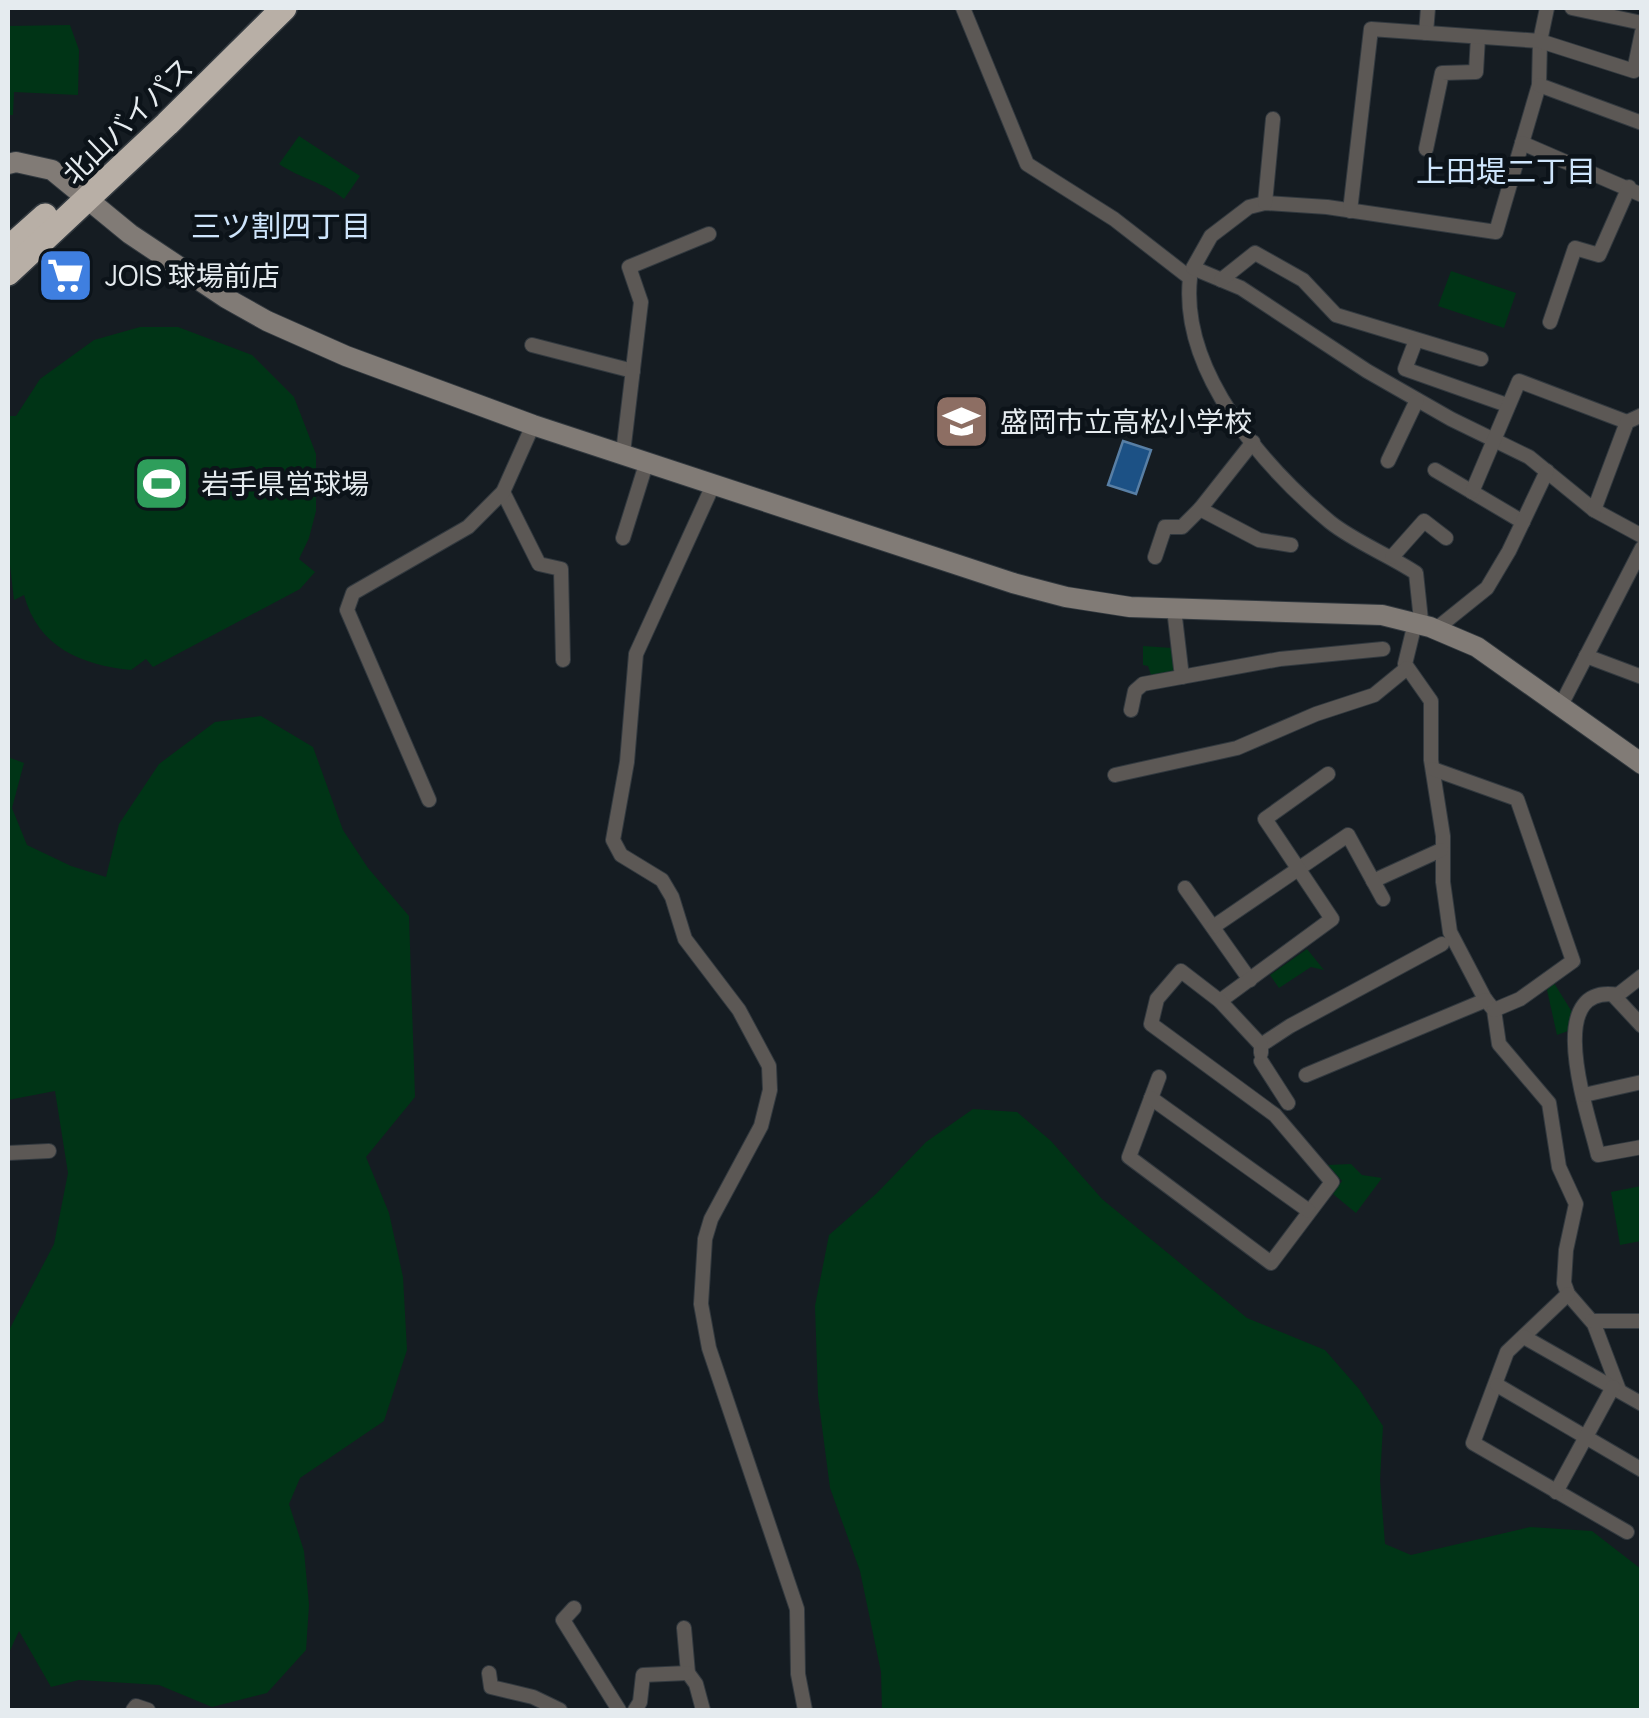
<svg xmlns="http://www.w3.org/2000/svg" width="1649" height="1718" viewBox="0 0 1649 1718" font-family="Manrope,'Noto Sans JP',sans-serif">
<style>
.green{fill:#003416}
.water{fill:#1c5185;stroke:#587fa5;stroke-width:2.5}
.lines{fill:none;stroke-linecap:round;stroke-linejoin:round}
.street-casing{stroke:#32393f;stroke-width:16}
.secondary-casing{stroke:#32393f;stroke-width:22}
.highway-casing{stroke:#32393f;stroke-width:28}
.street{stroke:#5c5855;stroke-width:14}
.secondary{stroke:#817b76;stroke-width:20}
.highway{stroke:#b8afa6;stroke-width:25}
.labels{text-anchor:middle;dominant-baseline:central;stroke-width:9;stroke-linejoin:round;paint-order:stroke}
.street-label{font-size:28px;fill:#e5ebef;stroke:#0c1319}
.poi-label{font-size:28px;fill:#e5ebef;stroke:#0c1319;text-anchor:start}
.neighbourhood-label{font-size:30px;fill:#cee5fc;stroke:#0c1319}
</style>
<rect width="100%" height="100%" fill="#151c22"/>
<!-- green -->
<g class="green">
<polygon points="70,25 79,50 78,95 14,92 13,115 8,115 8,26"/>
<path d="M299,136L360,176L344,199C324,182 301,179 279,164Z"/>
<polygon points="1451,271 1516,293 1504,328 1438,306"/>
<path d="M140,327H178L252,355L294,397L316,454V511L309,538L299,559L315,572L300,589L153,667L146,659L131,670C81,665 38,647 24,595L14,600L8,548V416H16L40,379L94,340Z"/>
<polygon points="1143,646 1172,648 1176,672 1151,675 1148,666 1143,665"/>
<polygon points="261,716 313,747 343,830 368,868 409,916 415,1097 366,1157 389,1213 403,1277 407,1350 384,1421 300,1478 289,1504 304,1551 309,1605 306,1650 267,1693 212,1707 159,1685 79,1680 51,1687 19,1631 8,1655 8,1332 54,1244 68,1173 55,1091 8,1100 8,757 24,763 12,808 27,845 71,866 106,877 119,824 159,764 215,722"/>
<polygon points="1307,949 1324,970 1311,967 1279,988 1270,975"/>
<polygon points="1554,983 1572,1012 1568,1031 1557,1035 1547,990"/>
<polygon points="973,1109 1017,1112 1051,1141 1102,1199 1247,1318 1325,1350 1359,1389 1383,1426 1380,1480 1385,1544 1411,1555 1530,1527 1592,1531 1641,1569 1641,1710 882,1710 881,1672 860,1571 830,1488 818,1396 815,1306 829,1235 877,1193 926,1142"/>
<polygon points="1351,1164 1362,1175 1382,1178 1356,1213 1333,1194 1342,1181 1328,1165"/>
<polygon points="1641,1186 1641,1241 1620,1245 1611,1192"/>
</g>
<!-- water -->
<polygon class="water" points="1123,441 1151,450 1136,494 1108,485"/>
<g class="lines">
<defs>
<g id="street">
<path d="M963,8L1027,164L1114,219L1190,278C1180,371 1263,466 1330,522C1355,542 1389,555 1416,573L1421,620"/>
<polyline points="1547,8 1540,41 1539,85 1496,232 1327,207 1265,203 1249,207 1211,236 1193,268 1241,288 1367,371 1451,419 1529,457 1594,510 1642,536"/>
<polyline points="1572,8 1642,23"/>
<polyline points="1426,33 1428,8"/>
<polyline points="1539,85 1642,123"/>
<polyline points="1522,143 1642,195"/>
<polyline points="1426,149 1442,73 1476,72 1478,37"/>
<polyline points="1265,203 1273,119"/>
<polyline points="1350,211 1371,29 1540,41 1634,71 1642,32"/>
<polyline points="1221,280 1255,253 1303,280 1336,315 1481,359"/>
<polyline points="1550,322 1575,248 1599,255 1629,187"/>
<polyline points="1416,340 1405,369 1507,405"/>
<polyline points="532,345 633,371"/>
<polyline points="623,453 641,302 629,267 709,234"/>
<polyline points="1388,461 1417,400"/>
<polyline points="1435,470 1523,522"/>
<polyline points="714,483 636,654 627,762 613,840 621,855 662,880 672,897 685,939 739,1010 769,1066 770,1090 761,1126 711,1219 705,1239 701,1304 709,1348 797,1609 798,1674 805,1710"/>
<polyline points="503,492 539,564 561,569 563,660"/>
<polyline points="1472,492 1519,381 1627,422"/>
<polyline points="1200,509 1259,540 1291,545"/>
<polyline points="1594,510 1627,422 1642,415"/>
<polyline points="623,538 647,461"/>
<polyline points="1155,557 1165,527 1182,527 1200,509 1253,442"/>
<polyline points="1392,557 1424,521 1446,538"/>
<polyline points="1174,609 1182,677"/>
<polyline points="1415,623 1405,664 1431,701 1431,760 1443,836 1443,882 1450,932 1485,999 1494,1010 1499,1044 1549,1103 1559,1167 1576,1204 1566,1250 1564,1283 1568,1294 1594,1324 1619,1390"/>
<polyline points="1436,629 1487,588 1509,551 1547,471"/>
<polyline points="1586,656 1642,677"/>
<polyline points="1560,707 1642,548"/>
<polyline points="1131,710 1135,691 1143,684 1280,659 1383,649"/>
<polyline points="1433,769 1517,799 1573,961 1520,999 1494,1010"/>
<polyline points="1115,775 1237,748 1316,714 1374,695 1407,668"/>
<polyline points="429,800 347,610 353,593 468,527 503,492 533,425"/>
<polyline points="1373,881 1441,850"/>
<polyline points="1185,888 1250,980"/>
<polyline points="1213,927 1348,835 1383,899"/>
<polyline points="1642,976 1615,997 1642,1026"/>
<path d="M1618,995C1540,982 1590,1119 1598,1155L1642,1147"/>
<polyline points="1220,1001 1332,919 1265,819 1328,774"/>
<polyline points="1261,1045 1290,1026 1442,944"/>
<polyline points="1261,1061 1288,1103"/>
<polyline points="1306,1075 1486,1000"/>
<polyline points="1159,1077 1129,1157 1271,1263 1332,1182 1275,1115 1151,1024 1157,999 1181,971 1220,1001 1261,1045 1261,1053"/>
<polyline points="1584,1095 1642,1082"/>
<polyline points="1151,1098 1309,1211"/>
<polyline points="8,1153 49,1151"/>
<polyline points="1568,1294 1507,1352 1473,1443 1627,1532"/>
<polyline points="1592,1321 1642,1321"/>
<polyline points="1524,1337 1642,1404"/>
<polyline points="1497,1385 1642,1470"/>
<polyline points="1556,1492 1613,1387"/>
<polyline points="574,1608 563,1620 619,1710"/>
<polyline points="684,1628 688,1673 696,1684 703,1710"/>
<polyline points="489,1673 491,1687 533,1697 560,1710"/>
<polyline points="133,1710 136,1706 148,1710"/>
<polyline points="635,1710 640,1702 643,1675 688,1673"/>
</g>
<polyline id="secondary" points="8,164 16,162 52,170 130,234 226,298 267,321 346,356 533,425 1013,583 1066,597 1130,607 1382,615 1430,627 1477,647 1642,764"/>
<g id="highway">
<polyline points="8,249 45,216"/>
<polyline points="8,273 167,124 284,8"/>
</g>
</defs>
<!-- street casing -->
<use href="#street" class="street-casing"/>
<!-- secondary casing -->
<use href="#secondary" class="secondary-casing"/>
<!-- highway casing -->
<use href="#highway" class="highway-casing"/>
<!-- street -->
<use href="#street" class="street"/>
<!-- secondary -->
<use href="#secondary" class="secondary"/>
<!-- highway -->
<use href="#highway" class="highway"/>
</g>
<!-- icons -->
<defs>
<symbol id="supermarket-square" viewBox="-11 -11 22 22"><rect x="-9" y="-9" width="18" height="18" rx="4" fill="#3f7fe0" stroke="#0c1319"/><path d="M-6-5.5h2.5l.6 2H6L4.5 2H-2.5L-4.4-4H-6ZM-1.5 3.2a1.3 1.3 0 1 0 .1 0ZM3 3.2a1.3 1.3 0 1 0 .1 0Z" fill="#fff"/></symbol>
<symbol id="school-square" viewBox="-11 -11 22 22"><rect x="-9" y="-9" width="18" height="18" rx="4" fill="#8d6e63" stroke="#0c1319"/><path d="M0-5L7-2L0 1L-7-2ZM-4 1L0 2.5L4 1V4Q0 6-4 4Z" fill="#fff"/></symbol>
<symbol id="stadium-square" viewBox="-11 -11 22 22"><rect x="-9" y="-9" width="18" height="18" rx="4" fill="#2e9e5b" stroke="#0c1319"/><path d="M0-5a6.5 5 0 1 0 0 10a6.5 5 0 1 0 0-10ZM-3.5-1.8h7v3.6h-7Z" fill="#fff"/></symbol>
</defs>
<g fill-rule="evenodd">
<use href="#supermarket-square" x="34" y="244" width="63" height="63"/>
<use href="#school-square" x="930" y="390" width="63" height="63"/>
<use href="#stadium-square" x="130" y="452" width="63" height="63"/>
</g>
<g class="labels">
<!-- street labels -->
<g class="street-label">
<text transform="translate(127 120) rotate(-44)">北山バイパス</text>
</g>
<!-- poi labels -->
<g class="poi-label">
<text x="105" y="275">JOIS 球場前店</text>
<text x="1000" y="421">盛岡市立高松小学校</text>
<text x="201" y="483">岩手県営球場</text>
</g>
<!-- neighbourhood labels -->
<g class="neighbourhood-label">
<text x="1506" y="170">上田堤二丁目</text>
<text x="281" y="225">三ツ割四丁目</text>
</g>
</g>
<!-- border -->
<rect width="1649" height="1718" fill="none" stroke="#e5ebef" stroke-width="20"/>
</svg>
